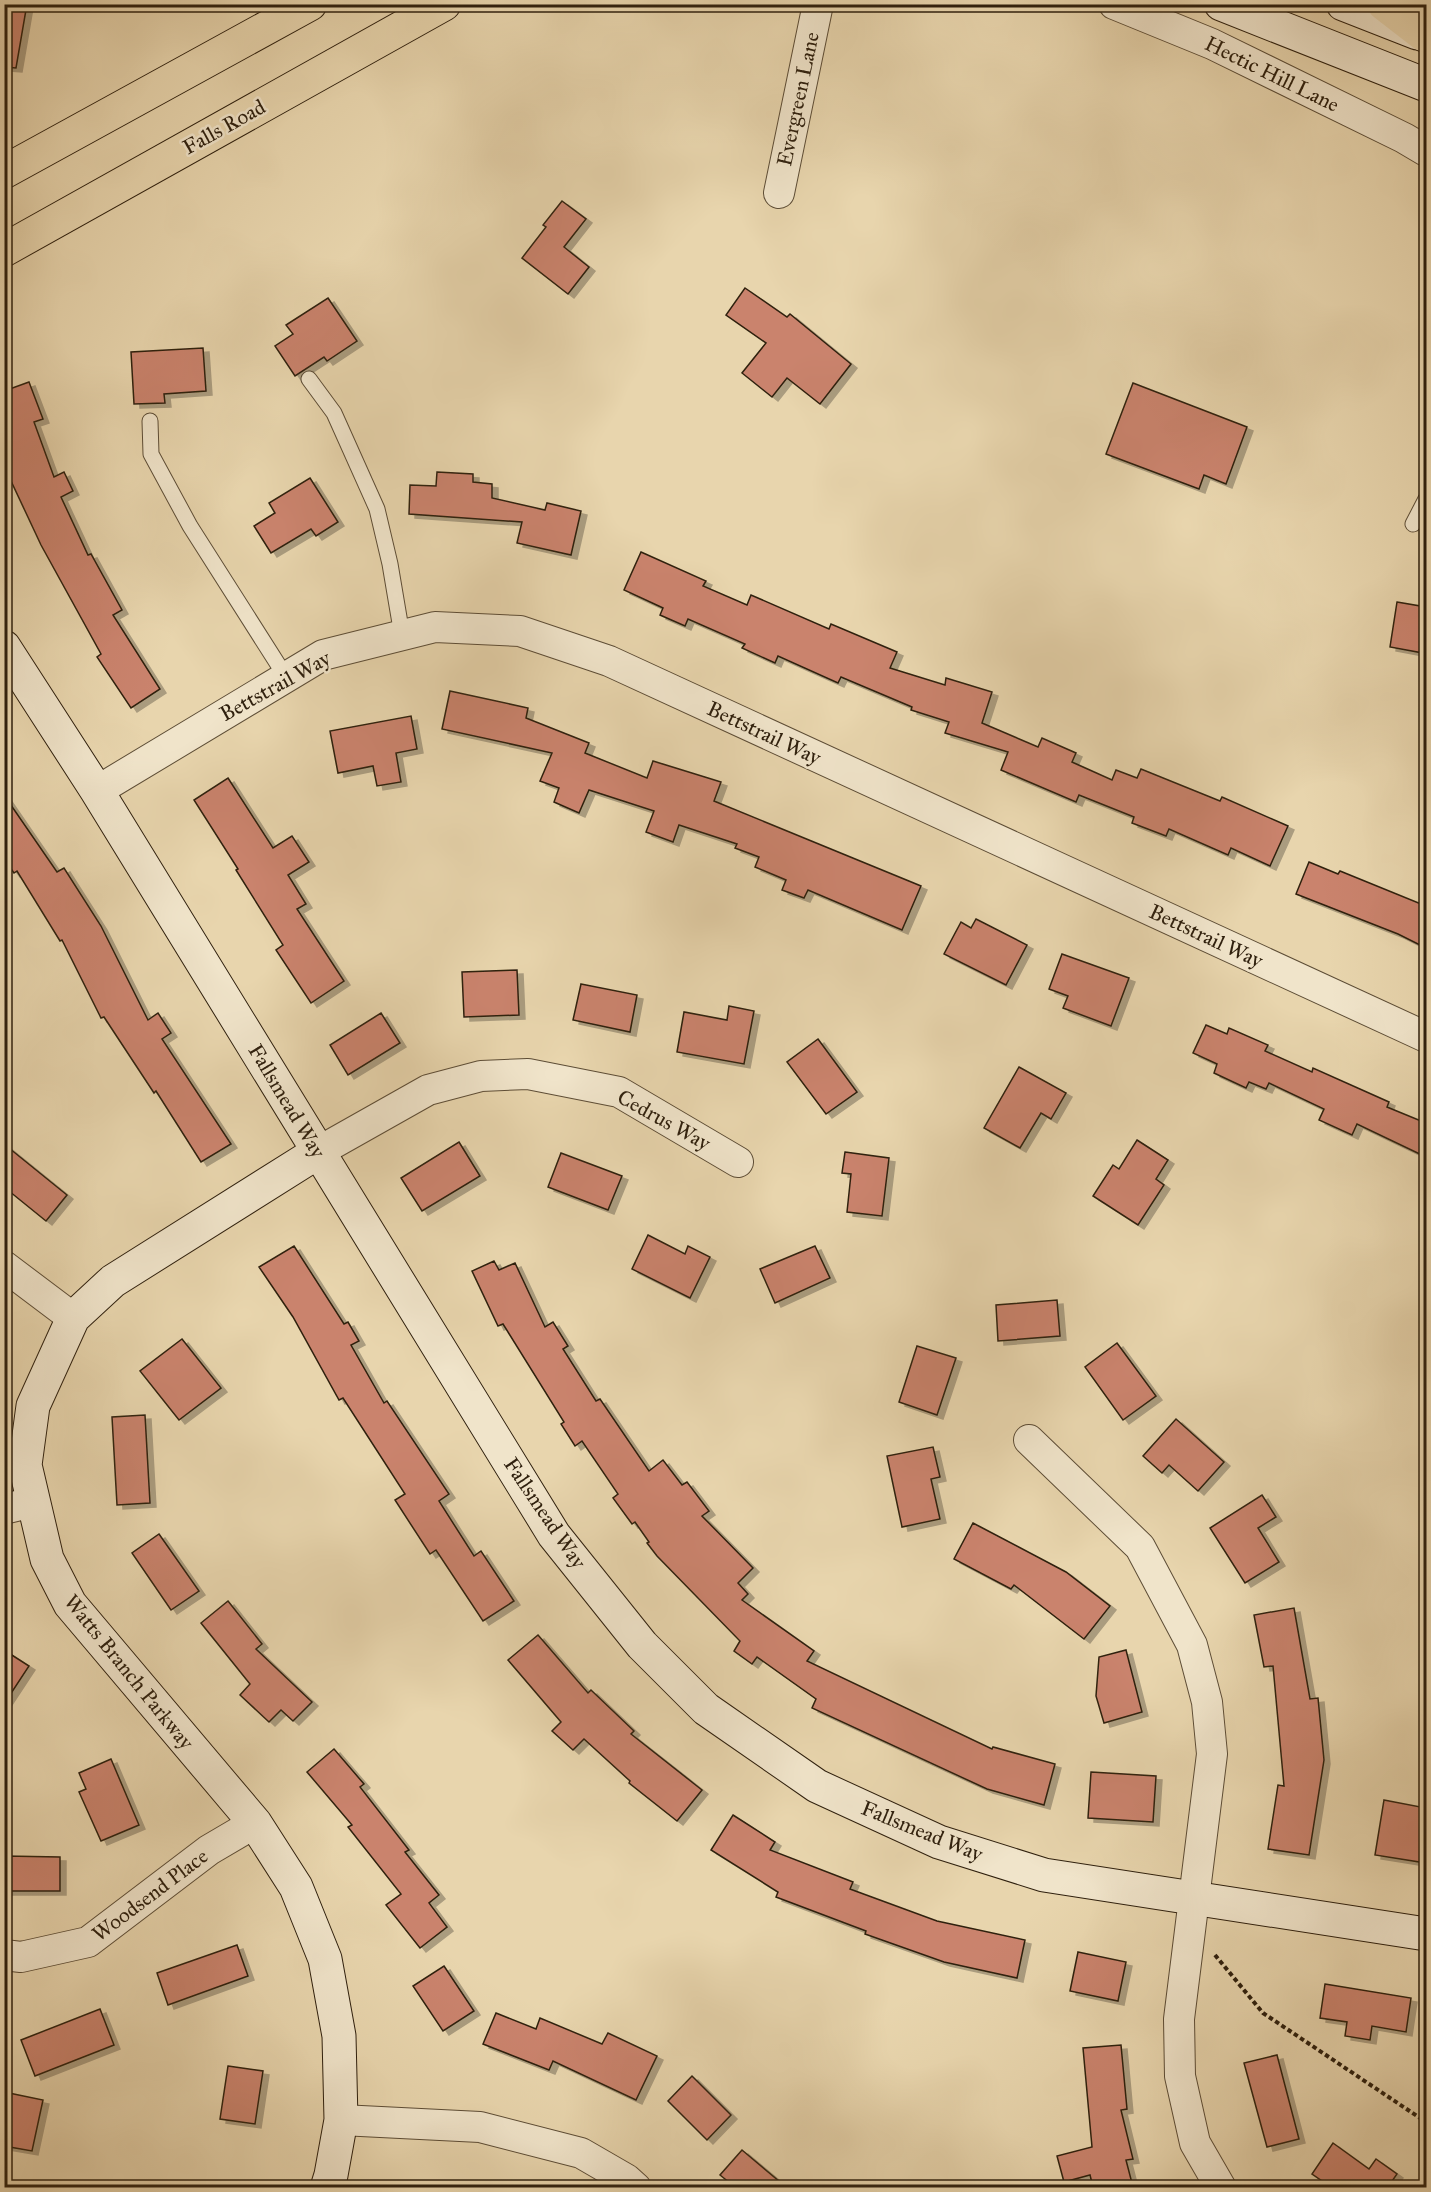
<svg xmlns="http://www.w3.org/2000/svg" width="1431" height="2192" viewBox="0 0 1431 2192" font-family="'IM FELL Great Primer',serif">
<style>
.building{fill:#ca836d;stroke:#2f200e;stroke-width:1.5;filter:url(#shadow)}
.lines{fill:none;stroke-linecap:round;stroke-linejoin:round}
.lane-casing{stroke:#5d4d36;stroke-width:17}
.street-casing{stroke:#5d4d36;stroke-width:32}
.secondary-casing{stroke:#2f200e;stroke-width:35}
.primary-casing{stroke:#2f200e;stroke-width:35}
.path{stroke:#2f200e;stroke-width:4;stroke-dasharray:4.5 3;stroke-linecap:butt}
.lane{stroke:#f0e4ca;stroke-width:15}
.street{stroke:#f0e4ca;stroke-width:30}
.secondary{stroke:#f0e4ca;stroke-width:33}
.primary{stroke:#e8d5ad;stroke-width:33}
.labels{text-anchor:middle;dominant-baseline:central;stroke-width:5;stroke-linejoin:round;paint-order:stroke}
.street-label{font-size:21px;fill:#2f200e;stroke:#f0e4ca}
</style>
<defs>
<filter id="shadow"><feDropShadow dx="6" dy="4" stdDeviation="0" flood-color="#0004"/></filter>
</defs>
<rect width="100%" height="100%" fill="#e8d5ad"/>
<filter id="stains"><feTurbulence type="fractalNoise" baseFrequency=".00333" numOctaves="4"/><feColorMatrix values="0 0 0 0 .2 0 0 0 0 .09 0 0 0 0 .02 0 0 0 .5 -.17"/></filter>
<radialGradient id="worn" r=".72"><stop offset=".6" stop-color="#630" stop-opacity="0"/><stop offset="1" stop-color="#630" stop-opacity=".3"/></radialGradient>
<!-- building -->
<g class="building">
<polygon points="4,4 27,4 16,68 4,67"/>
<polygon points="562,201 586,219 564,247 589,267 568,294 522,258 546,227 543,225"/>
<polygon points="745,288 787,317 790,314 851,364 820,404 787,378 772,397 742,373 766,343 726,315"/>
<polygon points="328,298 357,341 327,361 324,357 295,376 275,346 293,334 286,325"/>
<polygon points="203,348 206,391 164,394 165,403 134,404 131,352"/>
<polygon points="29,382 43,419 34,422 54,477 64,472 73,491 61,497 88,555 91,554 122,610 113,615 160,689 131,708 97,657 101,654 41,545 4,466 4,391"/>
<polygon points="1133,383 1247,427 1226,484 1204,475 1199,489 1106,454"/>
<polygon points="437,472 473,474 473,482 492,484 492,498 545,510 547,503 581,511 571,555 517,543 522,522 409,514 410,485 436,486"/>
<polygon points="310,478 338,522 316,536 311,529 271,553 254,526 275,513 269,503"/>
<polygon points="641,552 706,581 703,586 747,605 751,595 829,629 831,624 897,652 890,668 945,685 946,678 992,692 982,723 1038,747 1042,738 1076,753 1072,762 1112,780 1116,770 1137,778 1141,769 1220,801 1222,797 1288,826 1270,866 1231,848 1228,855 1169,829 1166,836 1132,823 1134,817 1079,795 1076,802 1001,770 1008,752 945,733 949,722 911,710 912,707 841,677 838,683 778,656 775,663 742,648 745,644 688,619 685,626 660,615 663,608 624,590"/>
<polygon points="1397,602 1426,607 1426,630 1423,653 1390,647"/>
<polygon points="450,691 528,708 526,718 589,743 585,753 647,778 653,761 721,782 714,801 921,886 902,930 808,890 804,898 782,890 786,880 755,867 759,857 735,848 737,844 679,825 673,842 646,832 654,811 589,790 579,813 554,802 559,788 540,781 552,753 442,729"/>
<polygon points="411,716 417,749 396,753 401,782 377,786 373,766 338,773 330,731"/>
<polygon points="228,778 273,848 292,836 309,862 288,875 306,904 297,909 344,981 311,1003 276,950 283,945 236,870 238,869 194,800"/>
<polygon points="4,795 57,872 64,868 101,926 148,1020 158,1013 171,1033 162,1039 231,1144 201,1162 156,1091 154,1093 104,1017 101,1018 62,940 60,941 17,871 14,873 4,859"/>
<polygon points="1309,862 1338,874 1340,871 1426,906 1426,948 1398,934 1296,894"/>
<polygon points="976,919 1027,945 1006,985 944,954 961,922 971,928"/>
<polygon points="1062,954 1129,978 1111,1026 1063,1008 1068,996 1049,989"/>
<polygon points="517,970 519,1015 464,1017 462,972"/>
<polygon points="581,984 637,995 630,1032 573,1020"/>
<polygon points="729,1006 754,1011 744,1064 677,1052 684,1012 727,1020"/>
<polygon points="381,1013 400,1043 348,1075 330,1045"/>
<polygon points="1206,1025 1227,1034 1229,1028 1268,1045 1265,1051 1312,1072 1313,1068 1389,1102 1387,1107 1426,1123 1426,1157 1357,1124 1352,1135 1319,1120 1324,1109 1269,1083 1266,1089 1249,1082 1246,1088 1214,1073 1217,1064 1193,1053"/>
<polygon points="818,1039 857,1092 826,1114 787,1062"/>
<polygon points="1019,1067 1066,1093 1051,1119 1041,1113 1020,1148 984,1128"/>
<polygon points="1137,1140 1168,1160 1156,1179 1164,1185 1138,1225 1093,1196 1113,1165 1119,1169"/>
<polygon points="459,1142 480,1176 422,1211 401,1178"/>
<polygon points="4,1144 67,1195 46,1221 4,1187"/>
<polygon points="845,1152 889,1158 882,1216 847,1212 851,1174 842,1173"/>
<polygon points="561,1153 622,1176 608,1210 548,1187"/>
<polygon points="648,1235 685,1254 688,1246 710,1257 690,1298 632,1269"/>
<polygon points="294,1246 344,1324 348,1322 359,1341 351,1345 384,1403 387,1401 449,1494 439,1501 474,1556 481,1551 514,1601 483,1621 436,1550 430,1554 395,1500 405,1494 343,1398 339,1400 293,1317 259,1267"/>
<polygon points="815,1246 830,1278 775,1303 760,1269"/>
<polygon points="494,1261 499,1270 515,1263 545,1327 553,1322 568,1346 563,1349 596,1401 600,1399 649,1471 663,1460 682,1485 687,1482 709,1511 702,1516 753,1568 738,1583 748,1594 742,1600 814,1651 807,1661 992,1749 993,1747 1055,1764 1044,1805 987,1789 812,1708 816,1699 757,1657 752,1664 734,1651 740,1641 657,1556 647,1543 649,1542 635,1522 632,1524 613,1498 618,1494 582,1441 575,1446 561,1424 564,1422 503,1324 498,1326 472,1271"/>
<polygon points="1057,1300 1060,1336 998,1341 996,1305"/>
<polygon points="182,1339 221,1388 179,1420 140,1371"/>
<polygon points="1117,1343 1156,1396 1123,1420 1085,1367"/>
<polygon points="917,1346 956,1358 937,1415 899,1402"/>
<polygon points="145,1415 150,1503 117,1505 112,1417"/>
<polygon points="1176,1419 1224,1462 1198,1491 1169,1465 1162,1473 1143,1456"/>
<polygon points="933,1447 940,1477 931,1479 940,1519 902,1527 887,1456"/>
<polygon points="1262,1495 1276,1517 1258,1528 1279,1562 1245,1583 1210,1528"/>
<polygon points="973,1523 1066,1572 1110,1606 1084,1639 1014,1585 1011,1589 954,1559"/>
<polygon points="159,1534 199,1591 171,1610 132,1553"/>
<polygon points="228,1601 262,1644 256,1649 312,1702 293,1721 281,1710 269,1722 240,1695 250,1684 201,1623"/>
<polygon points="1294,1608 1310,1699 1318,1698 1324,1760 1309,1855 1268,1849 1278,1785 1284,1786 1273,1666 1264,1667 1254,1615"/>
<polygon points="538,1635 588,1693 591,1690 634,1731 631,1734 702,1790 677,1821 629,1783 630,1781 584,1739 573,1750 552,1731 561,1722 508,1660"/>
<polygon points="4,1650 29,1666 4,1704"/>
<polygon points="1126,1650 1142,1712 1104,1723 1096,1696 1099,1657"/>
<polygon points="334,1749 364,1784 360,1787 409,1850 405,1852 439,1895 429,1903 447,1927 420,1948 386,1905 401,1894 348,1827 352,1825 307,1772"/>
<polygon points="111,1759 139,1825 101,1841 79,1792 86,1789 79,1773"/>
<polygon points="1091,1772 1156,1776 1153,1822 1088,1818"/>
<polygon points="1384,1800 1426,1808 1426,1863 1375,1855"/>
<polygon points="733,1815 775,1842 770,1850 853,1882 850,1889 937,1921 1025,1940 1017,1978 944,1962 865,1934 866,1931 776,1897 778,1892 711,1850"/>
<polygon points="4,1856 60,1857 60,1891 4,1891"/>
<polygon points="237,1945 248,1976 168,2005 157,1973"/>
<polygon points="1078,1952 1126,1962 1118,2001 1070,1991"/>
<polygon points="444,1966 474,2011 443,2031 413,1986"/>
<polygon points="1325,1984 1411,1998 1406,2032 1372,2026 1370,2040 1345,2036 1347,2022 1320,2018"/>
<polygon points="100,2009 114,2045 35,2076 21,2040"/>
<polygon points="496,2013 536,2029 540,2018 602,2044 608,2033 657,2056 636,2100 553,2061 549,2070 483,2044"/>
<polygon points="1121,2045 1127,2109 1121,2110 1133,2159 1126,2160 1133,2187 1093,2187 1090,2175 1064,2182 1057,2156 1092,2147 1083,2048"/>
<polygon points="1277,2055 1299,2139 1267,2147 1244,2063"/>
<polygon points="228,2066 263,2071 255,2124 220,2119"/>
<polygon points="692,2076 731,2115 707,2140 668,2101"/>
<polygon points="9,2093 43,2100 32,2151 4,2146 4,2114"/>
<polygon points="1333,2143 1369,2169 1376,2159 1397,2174 1390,2184 1395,2187 1331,2187 1312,2174"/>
<polygon points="742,2150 786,2187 735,2187 720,2175"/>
</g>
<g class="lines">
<defs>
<g id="lane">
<polyline points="309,379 334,413 377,509 390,564 402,635"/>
<polyline points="150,421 151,454 190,526 286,677"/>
<polyline points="1413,524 1426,499"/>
</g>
<g id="street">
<polyline points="1114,4 1212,44 1404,138 1426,151"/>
<polyline points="779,193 818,4"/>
<polyline points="97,791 323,655 435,627 520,631 609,661 1426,1037"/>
<polyline points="318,1152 428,1090 481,1076 528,1074 619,1092 738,1162"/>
<polyline points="4,1266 73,1318"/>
<polyline points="1029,1440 1140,1547 1192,1645 1207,1702 1212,1754 1179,2019 1180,2076 1195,2143 1221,2188"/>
<polyline points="4,1509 33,1502"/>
<polyline points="4,1955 21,1957 88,1942 209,1850 255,1823"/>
<polyline points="341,2120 480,2127 581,2153 626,2179 636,2188"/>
</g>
<g id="secondary">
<polyline points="1221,4 1426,85"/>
<polyline points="1343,4 1417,33"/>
<polyline points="4,647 97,791 554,1535 642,1645 706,1709 817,1786 939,1842 1044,1875 1426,1934"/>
<polyline points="318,1152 113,1281 73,1318 33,1406 25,1465 47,1559 70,1604 255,1823 296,1887 325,1959 339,2036 341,2120 331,2175 327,2188"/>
</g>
<g id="primary">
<polyline points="1384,4 1424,35"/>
<polyline points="4,172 310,4"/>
<polyline points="4,250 444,4"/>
</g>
</defs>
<!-- lane casing -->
<use href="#lane" class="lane-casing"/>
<!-- street casing -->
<use href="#street" class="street-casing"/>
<!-- secondary casing -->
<use href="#secondary" class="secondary-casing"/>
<!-- primary casing -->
<use href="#primary" class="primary-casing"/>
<!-- path -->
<polyline class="path" points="1215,1955 1263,2013 1426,2122"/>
<!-- lane -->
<use href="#lane" class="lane"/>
<!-- street -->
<use href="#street" class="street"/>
<!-- secondary -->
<use href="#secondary" class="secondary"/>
<!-- primary -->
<use href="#primary" class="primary"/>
</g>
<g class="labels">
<!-- street labels -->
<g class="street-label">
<text transform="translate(1272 74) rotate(26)">Hectic Hill Lane</text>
<text transform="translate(798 99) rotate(-78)">Evergreen Lane</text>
<text transform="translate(224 127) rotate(-29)">Falls Road</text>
<text transform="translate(275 686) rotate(-29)">Bettstrail Way</text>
<text transform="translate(764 733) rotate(25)">Bettstrail Way</text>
<text transform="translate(1206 936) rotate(25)">Bettstrail Way</text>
<text transform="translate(287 1101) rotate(59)">Fallsmead Way</text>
<text transform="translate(664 1120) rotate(29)">Cedrus Way</text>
<text transform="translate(545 1513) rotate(56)">Fallsmead Way</text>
<text transform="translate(129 1672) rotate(51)">Watts Branch Parkway</text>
<text transform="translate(922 1831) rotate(22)">Fallsmead Way</text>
<text transform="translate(150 1895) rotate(-37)">Woodsend Place</text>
</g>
</g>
<!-- margin -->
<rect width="1431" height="2192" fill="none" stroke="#e8d5ad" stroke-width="24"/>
<rect x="6" y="6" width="1419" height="2180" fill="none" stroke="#2f200e" stroke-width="3"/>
<rect x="12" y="12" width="1407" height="2168" fill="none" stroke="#2f200e" stroke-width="1.5"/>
<rect width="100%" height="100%" filter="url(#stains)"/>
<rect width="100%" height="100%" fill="url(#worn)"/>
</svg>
